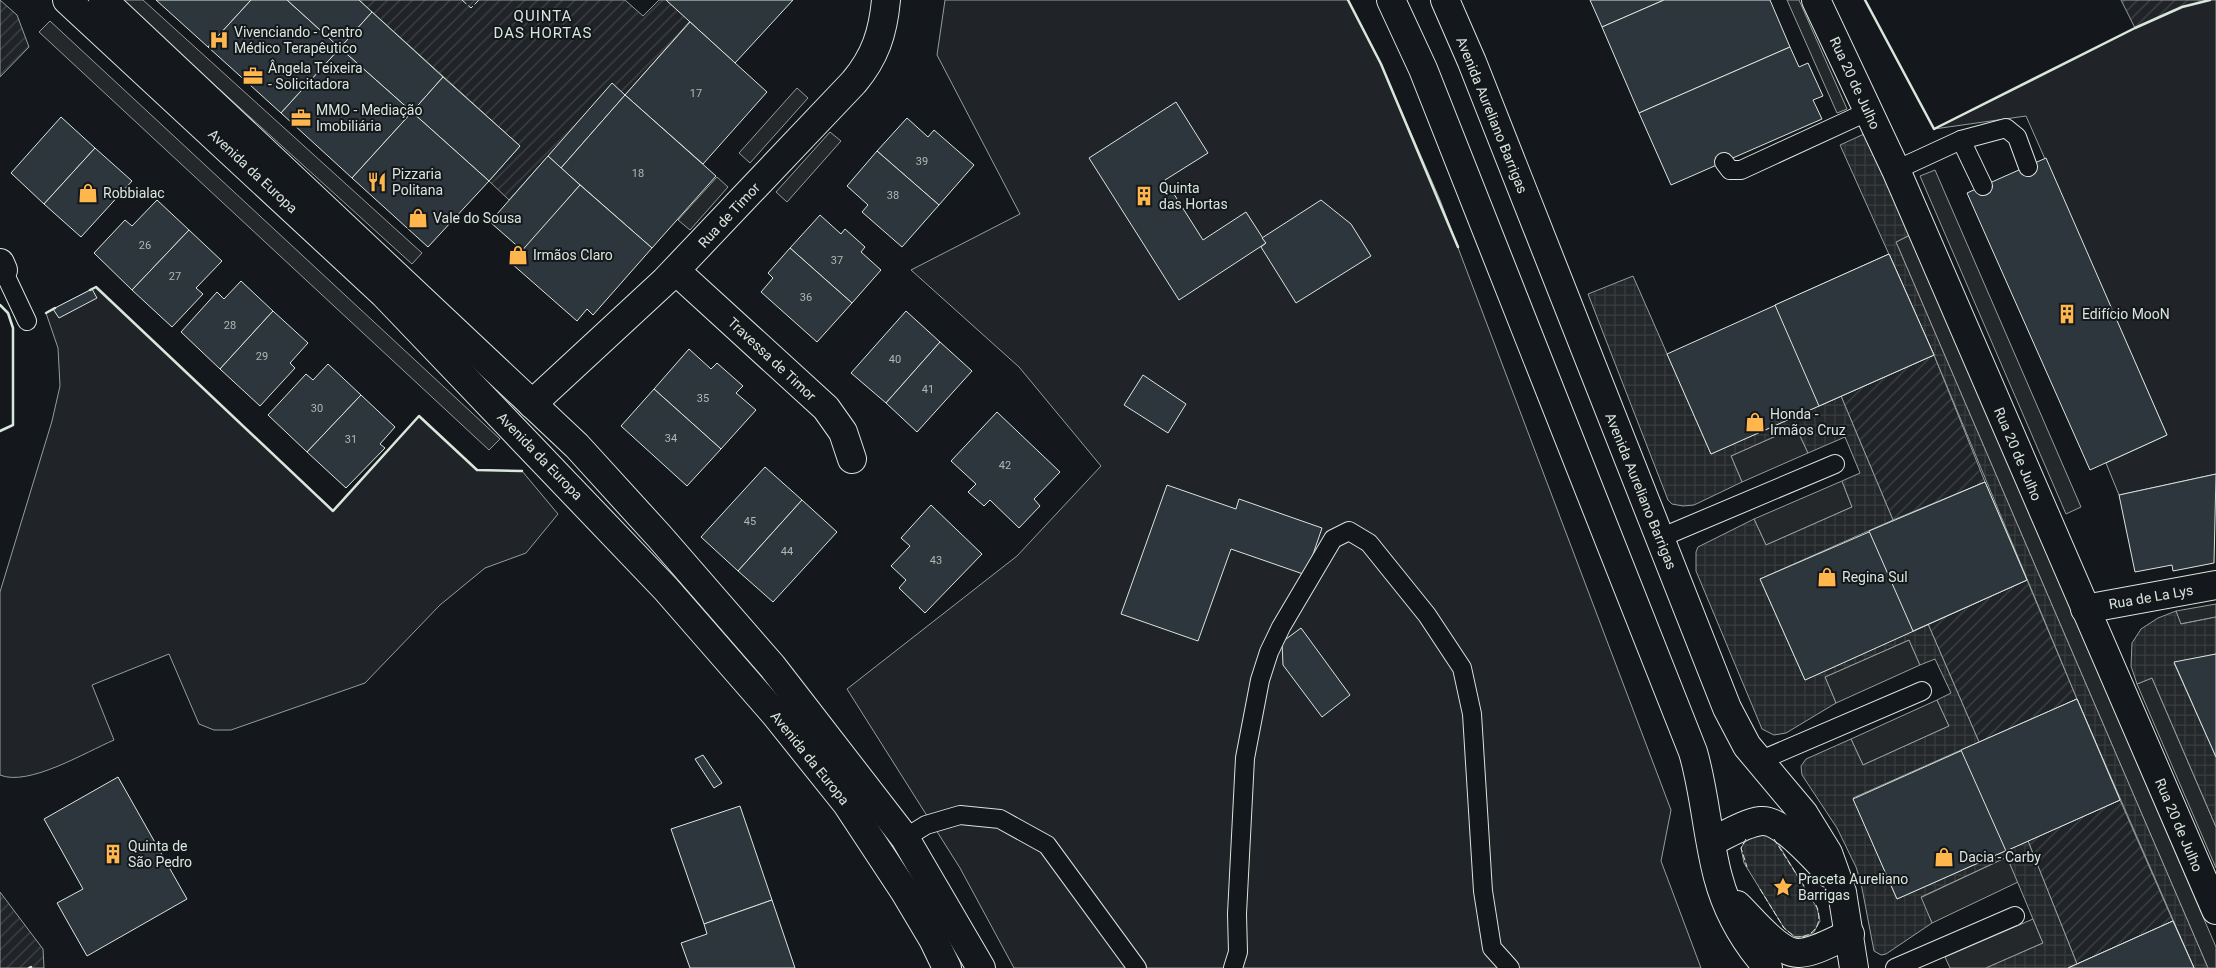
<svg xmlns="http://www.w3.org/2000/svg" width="2216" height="968" viewBox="0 0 2216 968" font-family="Roboto,sans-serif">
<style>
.grass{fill:#202428;stroke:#939e99}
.garden{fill:url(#garden-furrows);stroke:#939e99}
.parking{fill:#24282b;stroke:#939e99}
.plaza{fill:url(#plaza-grid);stroke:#939e99}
.building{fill:#2c363c;stroke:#d8e6dc}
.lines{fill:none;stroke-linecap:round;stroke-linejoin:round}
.service-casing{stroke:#d8e6dc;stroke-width:20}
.minor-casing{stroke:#d8e6dc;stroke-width:30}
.secondary-casing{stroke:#d8e6dc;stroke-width:30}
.primary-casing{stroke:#d8e6dc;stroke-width:30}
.service{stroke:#14181c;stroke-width:18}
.minor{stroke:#14181c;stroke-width:28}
.secondary{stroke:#14181c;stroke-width:28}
.primary{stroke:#14181c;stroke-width:28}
.fence{stroke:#d8e6dc;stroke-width:1;stroke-dasharray:6 2.5;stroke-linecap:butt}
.wall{stroke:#d8e6dc;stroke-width:2.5}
.labels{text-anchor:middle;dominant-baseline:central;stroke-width:4;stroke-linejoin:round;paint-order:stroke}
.number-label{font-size:11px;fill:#adbab4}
.poi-label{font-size:14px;fill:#d8e6dc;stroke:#14181c;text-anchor:start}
.street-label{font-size:14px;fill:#d8e6dc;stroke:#14181c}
.neighbourhood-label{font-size:15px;letter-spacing:1px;fill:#d8e6dc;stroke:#14181c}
</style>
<defs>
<pattern id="garden-furrows" width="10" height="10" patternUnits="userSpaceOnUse" patternTransform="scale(1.25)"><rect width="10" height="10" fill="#202428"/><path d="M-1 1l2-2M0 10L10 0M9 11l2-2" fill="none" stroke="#404447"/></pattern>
<pattern id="plaza-grid" width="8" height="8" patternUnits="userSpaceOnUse" patternTransform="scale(1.25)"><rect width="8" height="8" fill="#24282b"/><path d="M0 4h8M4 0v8" fill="none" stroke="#393d3f"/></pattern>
</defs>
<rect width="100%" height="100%" fill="#14181c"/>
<!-- grass -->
<g class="grass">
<polygon points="945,0 1348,0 1381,64 1440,200 1671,810 1661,861 1701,968 1014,968 960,868 847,689 1017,556 1101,466 1019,367 911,270 1020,214 937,55"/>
<polygon points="2210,0 2216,0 2216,474 2119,495 2106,463 2167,435 2026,116 1934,129 2135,28 2182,7"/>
<path d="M96,287L333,510L419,416L477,470L522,471L558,514L526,553L485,568L440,605L365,683L231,730H214L199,724L169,654L92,685L114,740C86,752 28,787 0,775V592L52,421L60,386L58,348L46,313Z"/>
</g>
<!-- garden -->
<g class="garden">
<polygon points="0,0 17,15 29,47 0,77"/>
<polygon points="359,0 625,0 643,16 659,0 666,0 690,21 625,95 612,84 509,200 489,181 520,146"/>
<polygon points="2121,0 2210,0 2182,7 2135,28"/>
<polygon points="1934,355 1985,482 1893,520 1841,396"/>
<polygon points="2027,580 2077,699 1979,742 1928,624"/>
<polygon points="2120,800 2173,921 2077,964 2028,841"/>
<polygon points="0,892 43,949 44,968 0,968"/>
</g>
<!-- parking -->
<g class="parking">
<polygon points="121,0 143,0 422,253 412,264"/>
<polygon points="1787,0 1799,0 1847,109 1837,113"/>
<polygon points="50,21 500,439 489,450 39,32"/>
<polygon points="797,88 808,98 750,163 739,153"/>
<polygon points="830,132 841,141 787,202 776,192"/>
<polygon points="1935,170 2081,507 2066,514 1920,176"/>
<polygon points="717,177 728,187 690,230 678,220"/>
<polygon points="1910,235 2216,947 2216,968 2208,968 1896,242"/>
<polygon points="1796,427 1808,453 1742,482 1731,456"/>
<polygon points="1842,481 1852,507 1766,545 1754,519"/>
<polygon points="2216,604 2216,617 2180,624 2176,611"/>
<polygon points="1909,640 1920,665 1836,703 1825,677"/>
<polygon points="2152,678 2216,827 2216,868 2137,684"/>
<polygon points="1937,700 1949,726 1863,765 1851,739"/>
<polygon points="2007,857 2018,882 1932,923 1920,898"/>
<polygon points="2033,919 2043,943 1986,968 1950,968 1945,957"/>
</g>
<!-- plaza -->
<g class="plaza">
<polygon points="1864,134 1910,235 1896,242 2208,968 2194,968 2077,699 1934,355 1840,145"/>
<polygon points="1633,276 1711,454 1841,396 1893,520 1760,579 1805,680 1928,624 1979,742 1853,798 1897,899 2028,841 2077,964 2068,968 1986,968 2043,943 2007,857 1921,897 1932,923 1886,954 1881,955 1874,951 1861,883 1856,867 1837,828 1802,775 1801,766 1806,759 1851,739 1863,765 1949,726 1937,700 1951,693 1935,659 1920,665 1909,640 1825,677 1836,703 1786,733 1774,735 1762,729 1696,571 1696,552 1698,547 1754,519 1766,545 1852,507 1842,481 1860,473 1845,437 1808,453 1796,427 1731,456 1742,482 1694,505 1683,506 1672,504 1668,500 1588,294"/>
<polygon points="2176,611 2181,624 2216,617 2216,654 2174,663 2216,757 2216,827 2152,678 2137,684 2131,666 2132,643 2141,629 2158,618"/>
<polygon points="1765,833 1777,842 1817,908 1820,921 1814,932 1808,936 1795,937 1784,928 1744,863 1741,848 1747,838"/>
</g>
<!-- building -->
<g class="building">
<polygon points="156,0 251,0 208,47"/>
<polygon points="251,0 287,0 340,48 281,113 208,47"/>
<polygon points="287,0 359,0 372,12 340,48"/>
<polygon points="666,0 793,0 735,63"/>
<polygon points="1590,0 1664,0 1602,27"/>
<polygon points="1664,0 1770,0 1790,47 1639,113 1602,27"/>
<polygon points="372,12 443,77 412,112 340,48"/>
<polygon points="690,22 767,92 703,164 625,95"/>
<polygon points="1790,47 1799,67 1808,63 1823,96 1813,100 1822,119 1671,185 1639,113"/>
<polygon points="340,48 412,112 352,178 281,113"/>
<polygon points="443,77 520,146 489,181 412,112"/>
<polygon points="612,83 625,95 561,168 548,156"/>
<polygon points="625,95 716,176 652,248 561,168"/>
<polygon points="1176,102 1208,153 1165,180 1203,240 1246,212 1266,243 1179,300 1089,158"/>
<polygon points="412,112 489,181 428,247 352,178"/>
<polygon points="61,117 95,148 44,204 11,173"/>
<polygon points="907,118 928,137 934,130 974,165 939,205 877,151"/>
<polygon points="95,148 132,181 81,237 44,204"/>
<polygon points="877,151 939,205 902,247 862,212 868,205 847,186"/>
<polygon points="548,156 580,185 523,251 490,222"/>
<polygon points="2046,158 2167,435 2090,470 1967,193"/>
<polygon points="580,185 652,248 593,315 587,309 577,321 511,263"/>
<polygon points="157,200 189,230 132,290 94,253 125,220 132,226"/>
<polygon points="1321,200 1351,224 1371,256 1296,303 1261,247 1266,243 1262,238"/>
<polygon points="820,215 841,234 845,229 865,247 861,252 881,270 852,303 790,248"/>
<polygon points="189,230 222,261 196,288 203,294 172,327 132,290"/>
<polygon points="790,248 852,303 817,342 761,292 773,278 768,273"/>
<polygon points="1889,254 1934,355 1711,454 1667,354"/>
<polygon points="1889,254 1934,355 1819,406 1775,305"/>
<polygon points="241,281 273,311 220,369 181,332 217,292 224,299"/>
<polygon points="92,289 97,298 59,318 53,309"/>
<polygon points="273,311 308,343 290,363 295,368 260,406 220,369"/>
<polygon points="906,311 940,342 886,403 851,373"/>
<polygon points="940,342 972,371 917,432 886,403"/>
<polygon points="689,349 711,369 717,363 743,386 736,393 756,410 721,449 654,389"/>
<polygon points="328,364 361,395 307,452 268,415 306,374 313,380"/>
<polygon points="1143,375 1186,404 1168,433 1124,405"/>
<polygon points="654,389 721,449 687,486 621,426"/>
<polygon points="361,395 395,427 380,444 385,448 346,488 307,452"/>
<polygon points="997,412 1060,472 1034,499 1040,506 1019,528 990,500 984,506 968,492 976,484 951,461"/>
<polygon points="765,467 802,500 738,571 701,537"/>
<polygon points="2216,474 2214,563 2173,571 2172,565 2135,572 2119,495"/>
<polygon points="1985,482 2027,580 1805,680 1760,579"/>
<polygon points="1985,482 2027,580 1913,631 1869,531"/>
<polygon points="1167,485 1236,509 1239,499 1322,528 1306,575 1231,549 1198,641 1121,614"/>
<polygon points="802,500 837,532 773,602 738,571"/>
<polygon points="931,505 982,554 925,613 899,588 906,580 891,566 910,546 901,538"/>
<polygon points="1301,628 1350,695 1322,717 1283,665 1282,642"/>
<polygon points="2216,654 2216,757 2174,662"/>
<polygon points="2077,699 2120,800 1897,899 1853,799"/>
<polygon points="2077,699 2120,800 2006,851 1961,750"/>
<polygon points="703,755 722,783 714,788 695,759"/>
<polygon points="118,777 187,899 87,956 57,903 83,889 44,819"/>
<polygon points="740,806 772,900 704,924 671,829"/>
<polygon points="772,900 795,968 690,968 681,943 707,934 704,924"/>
<polygon points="2173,921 2194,968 2068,968 2077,964"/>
<polygon points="2173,921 2194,968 2068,968 2077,964"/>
</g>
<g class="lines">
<defs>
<g id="service">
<polyline points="1961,140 1983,186"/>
<polyline points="1724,162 1730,170 1741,170 1869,111"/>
<polyline points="1896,170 1961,140 2006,128 2017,137 2028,167"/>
<polyline points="3,270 27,321"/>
<polyline points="1660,538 1835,464"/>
<polyline points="1759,761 1922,691"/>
<polyline points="905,838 926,825 960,815 1000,819 1047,845 1137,968"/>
<polyline points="1233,968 1238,952 1237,914 1245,758 1260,680 1269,652 1281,627 1333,539 1349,531 1369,543 1427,615 1462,668 1472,714 1483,891 1492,948 1510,968"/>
<polyline points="1895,968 2015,916"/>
</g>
<g id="minor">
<polyline points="1816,0 1896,170 2216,910"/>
<polyline points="0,263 3,270 0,271"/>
<polyline points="676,271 826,408 843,432 852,459"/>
<path d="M532,404L665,281L854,82C875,57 883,33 886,0"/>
<polyline points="2085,609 2216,585"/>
</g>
<g id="secondary">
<polyline points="67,0 384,294 666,589 775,714 847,804 905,892 933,939 947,968"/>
<polyline points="103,0 577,446 659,536 772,666 905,838 981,968"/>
</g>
<g id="primary">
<path d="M1391,0L1423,69L1693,752C1705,793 1707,836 1718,877C1727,911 1745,942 1768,968"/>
<polyline points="1445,0 1472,62 1727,708 1747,746 1804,814 1828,853 1842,892 1854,968"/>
<path d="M1711,842C1726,835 1744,823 1761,821C1782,819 1815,859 1830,874"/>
<path d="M1737,905C1752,919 1778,954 1799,953C1816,952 1835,940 1850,934"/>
</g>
</defs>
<!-- service casing -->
<use href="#service" class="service-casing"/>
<!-- minor casing -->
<use href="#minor" class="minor-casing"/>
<!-- secondary casing -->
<use href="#secondary" class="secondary-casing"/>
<!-- primary casing -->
<use href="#primary" class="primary-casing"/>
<!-- service -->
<use href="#service" class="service"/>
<!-- minor -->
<use href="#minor" class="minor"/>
<!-- secondary -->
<use href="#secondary" class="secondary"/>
<!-- primary -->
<use href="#primary" class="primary"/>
<!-- fence -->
<g class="fence">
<polyline points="462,0 471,8 479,0"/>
<polyline points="1746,839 1741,848 1747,867"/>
<polyline points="1774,839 1804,886"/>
<path d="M1760,889L1784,928L1795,937C1815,938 1824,922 1816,905"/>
</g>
<!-- wall -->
<g class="wall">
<polyline points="1348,0 1381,64 1458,247"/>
<polyline points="1865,0 1934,129 2135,28 2182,7 2210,0"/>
<polyline points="90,290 96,287 333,511 419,416 477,470 522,471"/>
<polyline points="0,305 8,313 13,328 13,425 0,431"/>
<polyline points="46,313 55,308"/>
<polyline points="29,968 31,967"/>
</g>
</g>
<!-- icons -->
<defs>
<symbol id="hospital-bare" viewBox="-9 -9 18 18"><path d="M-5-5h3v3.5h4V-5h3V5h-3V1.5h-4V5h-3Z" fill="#ffb74d" stroke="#14181c" stroke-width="2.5" paint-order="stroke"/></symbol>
<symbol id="office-bare" viewBox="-9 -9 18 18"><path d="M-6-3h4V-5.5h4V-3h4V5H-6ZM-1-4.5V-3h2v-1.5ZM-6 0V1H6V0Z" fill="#ffb74d" stroke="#14181c" stroke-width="2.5" paint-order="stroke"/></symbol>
<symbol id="restaurant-bare" viewBox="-9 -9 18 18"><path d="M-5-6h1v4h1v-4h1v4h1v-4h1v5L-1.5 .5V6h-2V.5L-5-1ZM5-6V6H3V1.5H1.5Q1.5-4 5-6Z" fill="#ffb74d" stroke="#14181c" stroke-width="2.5" paint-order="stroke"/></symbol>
<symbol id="shop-bare" viewBox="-9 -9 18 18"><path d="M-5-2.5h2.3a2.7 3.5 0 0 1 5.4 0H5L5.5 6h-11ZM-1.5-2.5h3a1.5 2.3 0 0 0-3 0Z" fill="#ffb74d" stroke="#14181c" stroke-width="2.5" paint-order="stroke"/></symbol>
<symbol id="building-bare" viewBox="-9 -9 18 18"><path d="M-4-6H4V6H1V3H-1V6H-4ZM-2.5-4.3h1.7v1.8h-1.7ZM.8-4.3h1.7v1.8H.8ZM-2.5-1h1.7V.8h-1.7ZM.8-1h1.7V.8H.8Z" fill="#ffb74d" stroke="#14181c" stroke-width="2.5" paint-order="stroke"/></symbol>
<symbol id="sight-bare" viewBox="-9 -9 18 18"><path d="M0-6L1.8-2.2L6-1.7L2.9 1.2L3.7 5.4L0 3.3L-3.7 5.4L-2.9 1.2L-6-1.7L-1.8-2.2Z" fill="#ffb74d" stroke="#14181c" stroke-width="2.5" paint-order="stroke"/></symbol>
</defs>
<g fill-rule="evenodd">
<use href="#hospital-bare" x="205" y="26" width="28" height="28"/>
<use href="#office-bare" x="239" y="62" width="28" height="28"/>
<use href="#office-bare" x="287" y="104" width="28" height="28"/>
<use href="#restaurant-bare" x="363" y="168" width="28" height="28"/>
<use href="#shop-bare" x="74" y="179" width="28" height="28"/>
<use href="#building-bare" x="1130" y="182" width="28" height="28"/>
<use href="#shop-bare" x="404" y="204" width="28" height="28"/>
<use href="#shop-bare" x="504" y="241" width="28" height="28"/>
<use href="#building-bare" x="2053" y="300" width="28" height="28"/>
<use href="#shop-bare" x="1741" y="408" width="28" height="28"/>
<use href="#shop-bare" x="1813" y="563" width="28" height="28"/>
<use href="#building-bare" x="99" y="840" width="28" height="28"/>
<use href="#shop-bare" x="1930" y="843" width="28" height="28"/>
<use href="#sight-bare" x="1769" y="873" width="28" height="28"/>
</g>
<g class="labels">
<!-- number labels -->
<g class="number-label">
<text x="696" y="93">17</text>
<text x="922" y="161">39</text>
<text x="638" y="173">18</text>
<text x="893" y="195">38</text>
<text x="145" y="245">26</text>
<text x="837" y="260">37</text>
<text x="175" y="276">27</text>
<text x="806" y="297">36</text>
<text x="230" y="325">28</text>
<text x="262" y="356">29</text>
<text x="895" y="359">40</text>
<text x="928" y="389">41</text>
<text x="703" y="398">35</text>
<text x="317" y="408">30</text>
<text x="671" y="438">34</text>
<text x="351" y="439">31</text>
<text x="1005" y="465">42</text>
<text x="750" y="521">45</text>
<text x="787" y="551">44</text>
<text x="936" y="560">43</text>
</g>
<!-- poi labels -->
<g class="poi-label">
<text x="234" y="32">Vivenciando - Centro<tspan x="234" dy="16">Médico Terapêutico</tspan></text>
<text x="268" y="68">Ângela Teixeira<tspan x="268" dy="16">- Solicitadora</tspan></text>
<text x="316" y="110">MMO - Mediação<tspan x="316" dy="16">Imobiliária</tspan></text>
<text x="392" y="174">Pizzaria<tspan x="392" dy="16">Politana</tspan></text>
<text x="1159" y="188">Quinta<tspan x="1159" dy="16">das Hortas</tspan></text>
<text x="103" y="193">Robbialac</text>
<text x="433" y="218">Vale do Sousa</text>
<text x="533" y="255">Irmãos Claro</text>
<text x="2082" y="314">Edifício MooN</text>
<text x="1770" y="414">Honda -<tspan x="1770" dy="16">Irmãos Cruz</tspan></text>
<text x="1842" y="577">Regina Sul</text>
<text x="128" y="846">Quinta de<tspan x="128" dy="16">São Pedro</tspan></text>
<text x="1959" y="857">Dacia - Carby</text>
<text x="1798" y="879">Praceta Aureliano<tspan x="1798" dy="16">Barrigas</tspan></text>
</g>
<!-- street labels -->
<g class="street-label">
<text transform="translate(1855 83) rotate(65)">Rua 20 de Julho</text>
<text transform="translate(1492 115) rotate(68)">Avenida Aureliano Barrigas</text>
<text transform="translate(253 171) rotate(43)">Avenida da Europa</text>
<text transform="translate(729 215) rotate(-47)">Rua de Timor</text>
<text transform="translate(772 359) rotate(43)">Travessa de Timor</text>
<text transform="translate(2018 454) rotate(67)">Rua 20 de Julho</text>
<text transform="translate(540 456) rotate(46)">Avenida da Europa</text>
<text transform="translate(1641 491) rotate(68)">Avenida Aureliano Barrigas</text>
<text transform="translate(2151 597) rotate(-10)">Rua de La Lys</text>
<text transform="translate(810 758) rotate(51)">Avenida da Europa</text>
<text transform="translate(2179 825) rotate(67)">Rua 20 de Julho</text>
</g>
<!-- neighbourhood labels -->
<g class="neighbourhood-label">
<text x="543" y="16">QUINTA<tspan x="543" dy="17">DAS HORTAS</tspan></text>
</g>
</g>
</svg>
